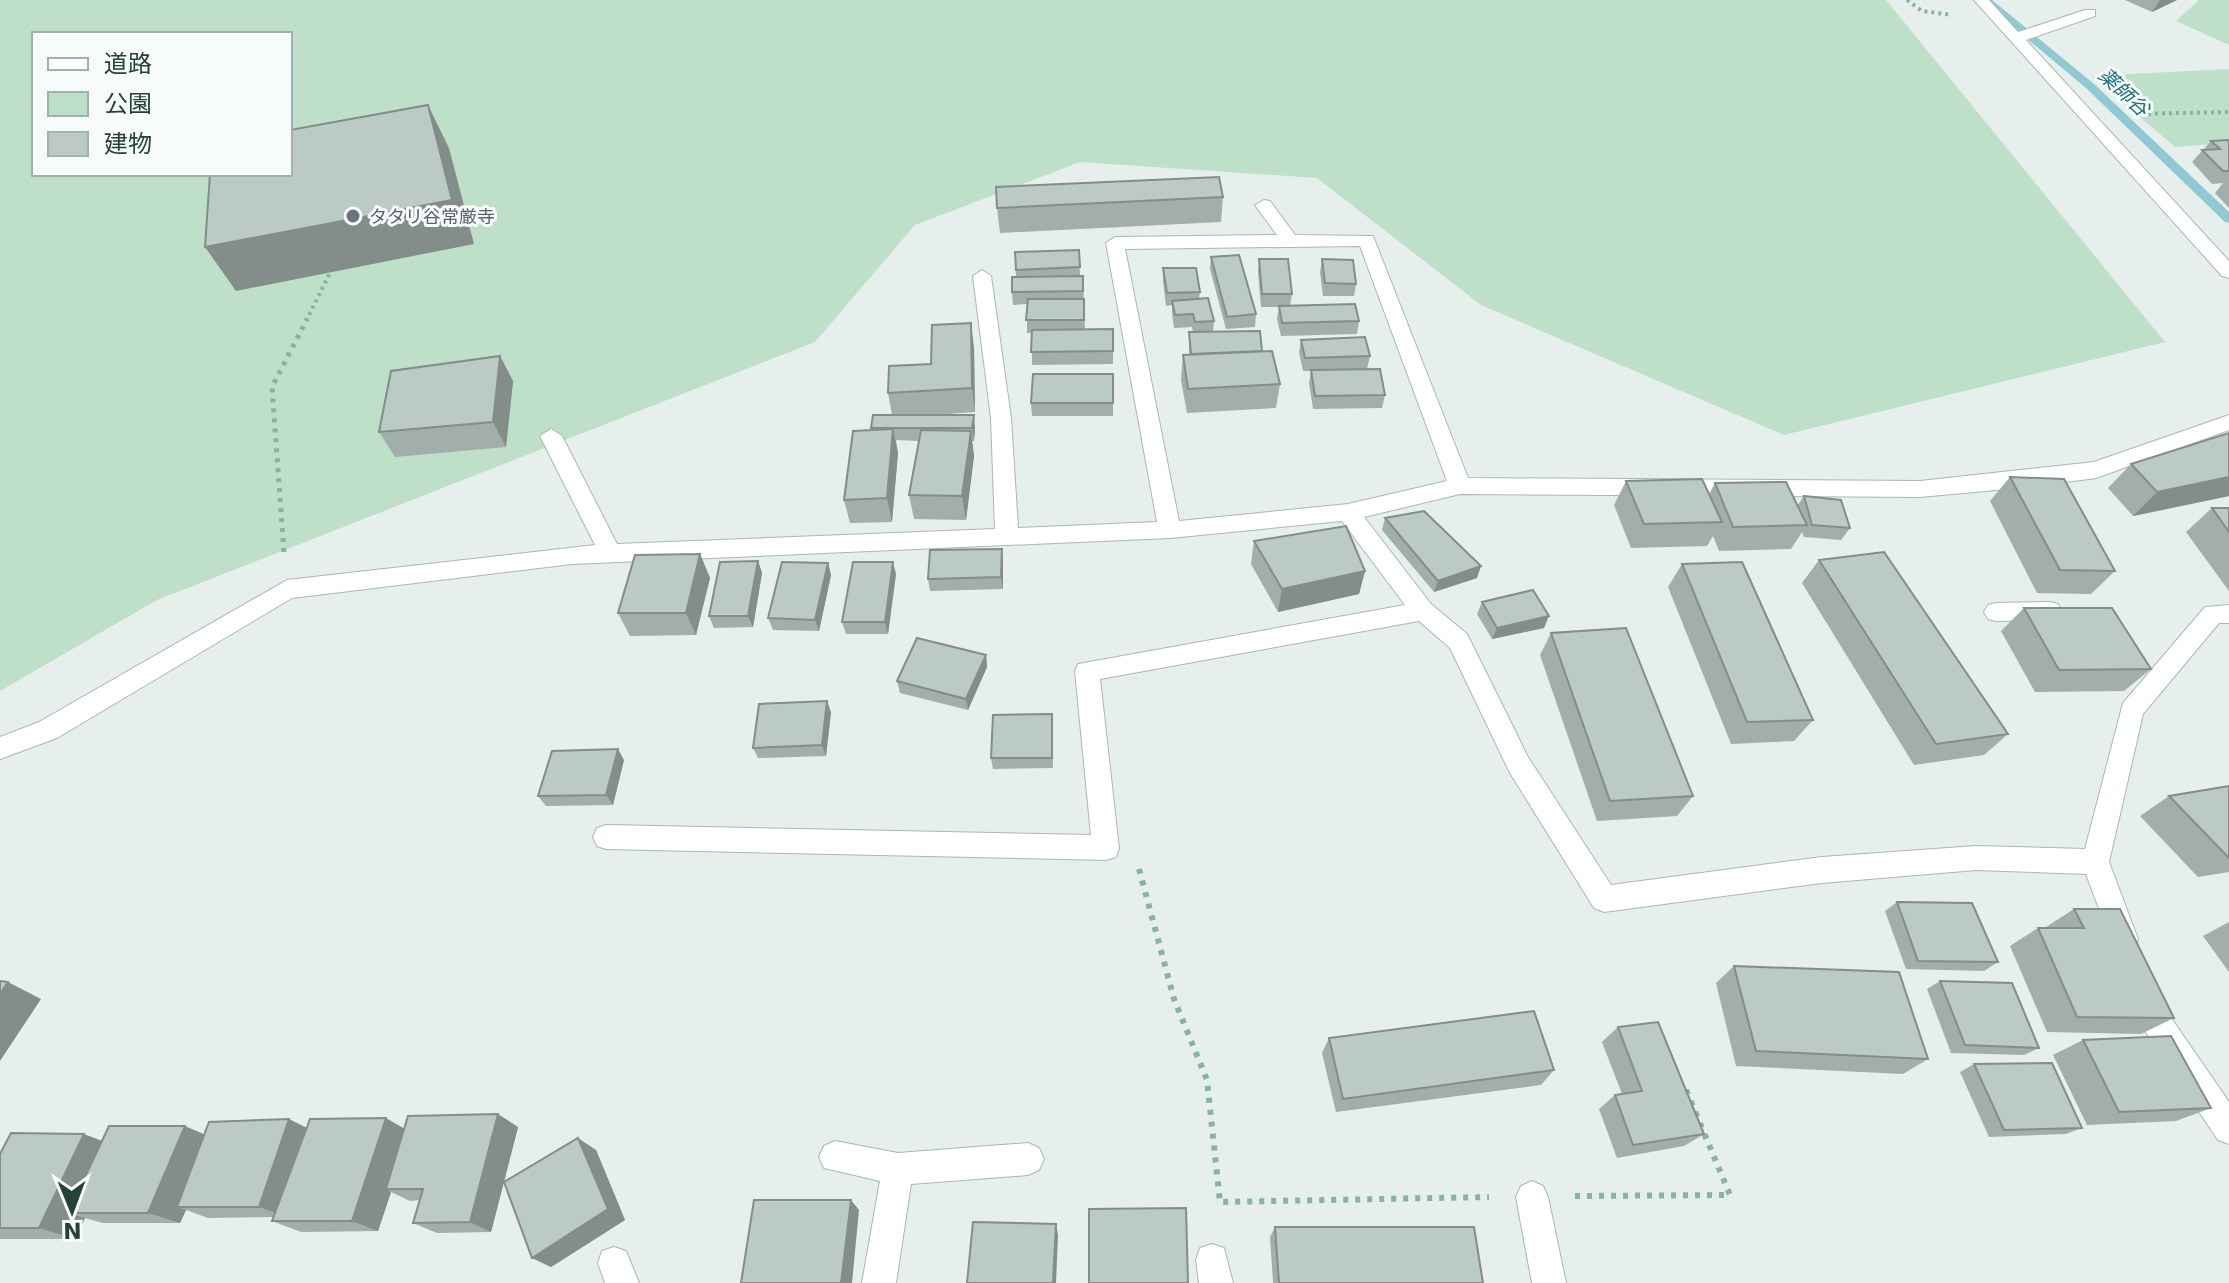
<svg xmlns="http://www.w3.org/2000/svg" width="2229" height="1283" viewBox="0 0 2229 1283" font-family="'DejaVu Sans','Noto Sans JP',sans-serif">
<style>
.green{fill:#bfe0c8;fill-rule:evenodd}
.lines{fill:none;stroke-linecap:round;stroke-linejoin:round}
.stream{fill:#8ec9d4;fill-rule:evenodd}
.minor-casing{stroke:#a8b8b2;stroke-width:2}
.path-far2{stroke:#86b3a5;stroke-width:4;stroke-dasharray:3 4;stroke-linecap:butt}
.path-far1{stroke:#86b3a5;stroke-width:5;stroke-dasharray:4 6;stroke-linecap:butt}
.path{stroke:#86b3a5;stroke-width:6;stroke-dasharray:5 7;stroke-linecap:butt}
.minor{fill:#fff;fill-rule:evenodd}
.wall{fill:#a1aea9}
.shaded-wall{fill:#838d89}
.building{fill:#bbcac4;stroke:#838d89;stroke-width:2}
.worship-dot{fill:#6b7280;stroke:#f7fbf9;stroke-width:3}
.labels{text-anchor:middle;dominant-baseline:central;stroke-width:6;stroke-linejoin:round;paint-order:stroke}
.far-worship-label{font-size:18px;fill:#5b616d;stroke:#f7fbf9;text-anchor:start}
.far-water-label{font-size:20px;font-style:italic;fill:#1c6f80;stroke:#f7fbf9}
</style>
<rect width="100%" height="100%" fill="#e6efeb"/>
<!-- green -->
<g class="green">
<path d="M0,0H1886L2165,342L1784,435L1481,305L1317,178L1080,162L915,225L815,342L157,600L0,691ZM34,34H290V174H34Z"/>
<polygon points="2199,0 2229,0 2229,45 2176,21"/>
<polygon points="2229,69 2229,143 2175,147 2092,76"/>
</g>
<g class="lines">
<!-- stream -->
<polygon class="stream" points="1981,0 1992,0 2094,84 2229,212 2229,223 2225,222 2086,88"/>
<defs>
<g id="minor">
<polygon points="1974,0 1989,0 2018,32 2085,10 2095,10 2095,16 2026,40 2229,261 2229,278 2222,276"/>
<path d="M1264,200L1270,201L1295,235L1373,236L1468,478L1920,481L2094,462L2229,415V430L2096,478L2029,487L1920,497L1460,494L1364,517L1431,604L1467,634L1528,757L1611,885L1822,857L1976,846L2085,849L2123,703L2205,607L2229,605V623H2219L2143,714L2109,862L2138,939L2134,949L2124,952L2114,949L2086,874L1976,870L1822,883L1604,912L1594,908L1510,773L1450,648L1419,621L1100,679L1119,848L1116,857L1106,860L606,849L597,846L593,837L597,828L606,825L1091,835L1075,671L1078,664L1405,605L1342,521L1170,538L572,564L292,598L57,738L0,759V737L39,722L287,580L595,545L540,436L551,429L562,436L617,544L995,529L991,418L973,276L982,270L991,276L1011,418L1018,528L1157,522L1106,243L1115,237L1277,235L1255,205ZM1360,246L1447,481L1348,504L1179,521L1125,249Z"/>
<polygon points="2050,602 2058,604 2062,611 2058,618 2050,620 1996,621 1988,619 1984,612 1988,605 1996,603"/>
<polygon points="2146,982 2156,986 2167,1012 2229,1102 2229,1144 2218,1140 2145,1031 2131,996 2136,986"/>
<polygon points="835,1141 898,1153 1028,1143 1039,1148 1044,1159 1039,1170 1028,1175 911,1184 896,1283 862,1283 880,1181 824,1168 819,1157 824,1146"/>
<polygon points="1532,1181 1543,1186 1548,1197 1566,1283 1532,1283 1516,1197 1521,1186"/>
<polygon points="1212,1244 1224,1248 1233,1283 1199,1283 1196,1260 1200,1248"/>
<polygon points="614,1247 626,1251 639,1283 605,1283 598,1263 602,1251"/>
</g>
</defs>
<!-- minor casing -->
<use href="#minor" class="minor-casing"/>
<!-- path-far2 -->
<g class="path-far2">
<polyline points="1907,0 1922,11 1952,15"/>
<polyline points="2134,114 2229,112"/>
<polyline points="306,321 330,273"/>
</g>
<!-- path-far1 -->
<polyline class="path-far1" points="284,552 272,387 307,319"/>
<!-- path -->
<g class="path">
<polyline points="1139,869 1174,999 1207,1080 1220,1202 1489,1197"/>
<polyline points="1575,1196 1730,1195 1686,1090"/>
</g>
<!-- minor -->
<use href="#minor" class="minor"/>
</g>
<!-- wall -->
<g class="wall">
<polygon points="2125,0 2177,0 2152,12"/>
<polygon points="2229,140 2229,208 2215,193 2223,183 2212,184 2192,162 2211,141"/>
<polygon points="1223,197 1221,222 1000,233 997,208"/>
<polygon points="1079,250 1080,276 1083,276 1085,329 1113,329 1113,364 1032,365 1032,333 1027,333 1027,304 1013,305 1012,292 1016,277 1015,252"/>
<polygon points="1211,257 1256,314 1255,327 1226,329 1210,269"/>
<polygon points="1259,259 1292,294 1290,306 1359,321 1357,334 1281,336 1277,319 1279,307 1261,307 1258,272"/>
<polygon points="1322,259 1356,284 1354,296 1323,296 1320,272"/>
<polygon points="1163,268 1200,292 1199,299 1214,321 1213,332 1262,351 1280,384 1276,408 1187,413 1181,380 1183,355 1189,355 1189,332 1193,332 1192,327 1174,328 1172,314 1172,305 1166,306 1163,281"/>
<polygon points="1301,340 1370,356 1367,369 1385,395 1382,408 1313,409 1309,383 1311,371 1303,371 1299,352"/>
<polygon points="974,348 975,412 934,415 975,427 974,441 972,441 974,456 966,520 914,519 909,495 919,441 896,440 898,453 892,522 850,523 844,500 871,430 871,428 892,415 888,393 931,364"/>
<polygon points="500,356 513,381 506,447 395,457 379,432"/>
<polygon points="1113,374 1113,416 1032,416 1031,403"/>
<polygon points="2229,433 2229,496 2133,516 2108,488 2131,464"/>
<polygon points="2010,477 2115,571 2091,594 2037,593 1990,501"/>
<polygon points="1626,481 1709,494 1715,483 1797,506 1804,496 1850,528 1841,540 1804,537 1802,532 1791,549 1719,551 1713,536 1707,546 1631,548 1614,505"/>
<polygon points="2212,508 2229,508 2229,591 2186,532"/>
<polygon points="1385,518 1477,578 1434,592 1382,530"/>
<polygon points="1254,541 1365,571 1359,594 1278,612 1251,564"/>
<polygon points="700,554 710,578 696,635 630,636 618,613"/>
<polygon points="1819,560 2008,734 1984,755 1914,765 1802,583"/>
<polygon points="758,561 762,573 753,627 714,628 709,616"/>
<polygon points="1003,561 1003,589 930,591 928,579"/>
<polygon points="828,563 831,575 819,631 773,630 768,618"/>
<polygon points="1682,564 1813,720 1794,741 1731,744 1668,587"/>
<polygon points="896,574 888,634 846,634 842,622"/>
<polygon points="1482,602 1544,628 1492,639 1477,614"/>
<polygon points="2024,608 2151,669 2124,691 2035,692 2001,631"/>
<polygon points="1551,633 1693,796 1677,816 1597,821 1540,655"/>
<polygon points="986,655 987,667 968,710 900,693 897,681"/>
<polygon points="831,712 826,756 758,758 753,748"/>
<polygon points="1052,714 1053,768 993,769 991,758"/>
<polygon points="624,760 613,805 546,806 538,796"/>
<polygon points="2229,786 2229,872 2198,877 2140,816 2169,796"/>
<polygon points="1897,902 1998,962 1984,971 1906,969 1885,911"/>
<polygon points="2074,909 2174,1018 2141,1034 2047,1032 2010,946 2038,928 2046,928 2046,927"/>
<polygon points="2229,922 2229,972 2203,936"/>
<polygon points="1734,966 1928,1059 1903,1074 1736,1066 1716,983"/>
<polygon points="1940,981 2039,1048 2024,1055 1951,1053 1927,989"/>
<polygon points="1618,1027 1704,1134 1684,1146 1617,1158 1599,1109 1615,1095 1622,1094 1602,1042"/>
<polygon points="1329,1038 1554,1070 1541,1085 1336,1112 1322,1053"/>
<polygon points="2083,1040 2211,1108 2176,1121 2087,1125 2053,1055"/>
<polygon points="1974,1064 2082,1128 2066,1134 1989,1137 1960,1072"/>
<polygon points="518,1127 504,1182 596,1150 625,1220 551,1267 532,1258 504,1182 491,1232 437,1233 413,1223 420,1200 410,1201 391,1192 378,1231 301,1232 272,1221 274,1217 208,1218 186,1210 180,1223 103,1223 85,1218 75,1239 0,1239 0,1154 204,1134 306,1128 404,1129"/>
<polygon points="1275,1227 1483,1283 1273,1283 1270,1237"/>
</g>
<!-- shaded-wall -->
<g class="shaded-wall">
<polygon points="2160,0 2177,0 2152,12"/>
<polygon points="428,105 449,148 474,244 236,291 205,247"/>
<polygon points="971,323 974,348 975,412 972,388"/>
<polygon points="500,356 513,381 506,447 493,422"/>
<polygon points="974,415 975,427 974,441 972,428"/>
<polygon points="893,429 898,453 892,522 887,498"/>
<polygon points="971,431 974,456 966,520 962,496"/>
<polygon points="2229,477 2229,496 2133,516 2157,492"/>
<polygon points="1002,549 1003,561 1003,589 1001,577"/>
<polygon points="700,554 710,578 696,635 686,613"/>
<polygon points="758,561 762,573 753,627 748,616"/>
<polygon points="893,562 896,574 888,634 885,622"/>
<polygon points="828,563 831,575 819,631 815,620"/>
<polygon points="1481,566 1477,578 1434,592 1438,581"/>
<polygon points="1365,571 1359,594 1278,612 1282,589"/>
<polygon points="1549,616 1544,628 1492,639 1497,628"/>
<polygon points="986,655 987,667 968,710 966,699"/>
<polygon points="827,701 831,712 826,756 822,745"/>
<polygon points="618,749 624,760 613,805 606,795"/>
<polygon points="8,982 41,999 0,1061 0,994"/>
<polygon points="498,1114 518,1127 491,1232 470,1222"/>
<polygon points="386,1118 410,1132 386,1189 391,1192 378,1231 352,1221"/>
<polygon points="289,1119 315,1132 287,1217 259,1207"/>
<polygon points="185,1126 215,1139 177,1207 186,1210 180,1223 148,1213"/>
<polygon points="84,1134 118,1147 68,1213 85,1218 75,1239 39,1228"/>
<polygon points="578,1138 596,1150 625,1220 551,1267 532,1258"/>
<polygon points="851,1200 859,1210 852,1283 841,1283"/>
<polygon points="1056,1224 1058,1235 1056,1283 1053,1283"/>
</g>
<!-- building -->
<g class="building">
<polygon points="428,105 452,200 205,247 210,174 290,174 290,130"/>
<polygon points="2229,140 2229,171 2223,171 2202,150 2220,149 2211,141"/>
<polygon points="1219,177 1223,197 997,208 996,187"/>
<polygon points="1079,250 1080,267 1016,270 1015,252"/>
<polygon points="1239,255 1256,314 1227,317 1211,257"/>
<polygon points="1259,259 1288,259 1292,294 1262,294"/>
<polygon points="1322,259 1353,260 1356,284 1325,283"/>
<polygon points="1163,268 1196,268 1200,292 1167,293"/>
<polygon points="1083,276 1083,291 1012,292 1012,277"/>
<polygon points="1208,298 1214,321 1195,322 1193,314 1175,315 1172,301"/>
<polygon points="1028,299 1084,299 1084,320 1026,320"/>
<polygon points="1355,304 1359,321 1282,323 1279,306"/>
<polygon points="971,323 972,388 888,393 889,366 931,364 932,325"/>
<polygon points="1113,329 1113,351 1031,352 1032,330"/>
<polygon points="1260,331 1262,351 1191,354 1189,332"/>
<polygon points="1365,337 1370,356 1305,358 1301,340"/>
<polygon points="1272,351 1280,384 1188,389 1183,355"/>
<polygon points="500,356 493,422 379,432 391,371"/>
<polygon points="1380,369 1385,395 1315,396 1311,370"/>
<polygon points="1033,374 1113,374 1113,403 1031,403"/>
<polygon points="873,415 974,415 972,428 871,428"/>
<polygon points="893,429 887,498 844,500 853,431"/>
<polygon points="921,430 971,431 962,496 909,495"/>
<polygon points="2229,433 2229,477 2157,492 2131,464"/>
<polygon points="2010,477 2064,479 2115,571 2060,570"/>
<polygon points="1702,479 1722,522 1644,524 1626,481"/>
<polygon points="1786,482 1807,525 1733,527 1715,483"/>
<polygon points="1804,496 1841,500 1850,528 1812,525"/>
<polygon points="2212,508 2229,508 2229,532"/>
<polygon points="1424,511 1481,566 1438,581 1385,518"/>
<polygon points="1346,526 1365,571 1282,589 1254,541"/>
<polygon points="1002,549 1001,577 928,579 930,550"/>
<polygon points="1884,552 2008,734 1936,744 1819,560"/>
<polygon points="700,554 686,613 618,613 635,555"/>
<polygon points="758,561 748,616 709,616 720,562"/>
<polygon points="782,562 828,563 815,620 768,618"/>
<polygon points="853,562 893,562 885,622 842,622"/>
<polygon points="1742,562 1813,720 1747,722 1682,564"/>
<polygon points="1533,590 1549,616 1497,628 1482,602"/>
<polygon points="2024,608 2112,608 2151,669 2059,670"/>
<polygon points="1626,628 1693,796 1610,801 1551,633"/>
<polygon points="917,638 986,655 966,699 897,681"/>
<polygon points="827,701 822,745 753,748 759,704"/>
<polygon points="1052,714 1052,758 991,758 993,715"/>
<polygon points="618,749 606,795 538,796 552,751"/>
<polygon points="2229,786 2229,858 2169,796"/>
<polygon points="1897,902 1972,903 1998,962 1918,961"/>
<polygon points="2074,909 2120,909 2174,1018 2077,1017 2038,928 2084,928"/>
<polygon points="1734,966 1899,972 1928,1059 1756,1051"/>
<polygon points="0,981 8,982 0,994"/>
<polygon points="1940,981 2012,983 2039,1048 1965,1045"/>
<polygon points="1534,1011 1554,1070 1343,1099 1329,1038"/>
<polygon points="1658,1022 1704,1134 1633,1145 1615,1095 1642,1091 1618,1027"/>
<polygon points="2171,1036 2211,1108 2119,1112 2083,1040"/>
<polygon points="2052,1063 2082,1128 2004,1130 1974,1064"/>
<polygon points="498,1114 470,1222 413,1223 423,1189 386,1189 408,1116"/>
<polygon points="386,1118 352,1221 272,1221 310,1119"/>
<polygon points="289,1119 259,1207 177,1207 209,1122"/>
<polygon points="109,1126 185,1126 148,1213 68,1213"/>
<polygon points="11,1133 84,1134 39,1228 0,1228 0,1154"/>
<polygon points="578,1138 608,1209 532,1258 504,1182"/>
<polygon points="754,1200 851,1200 841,1283 741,1283"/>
<polygon points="1186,1208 1188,1283 1089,1283 1089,1209"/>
<polygon points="973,1222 1056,1224 1053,1283 967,1283"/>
<polygon points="1275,1227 1474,1227 1483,1283 1279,1283"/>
</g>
<!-- markers -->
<circle class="worship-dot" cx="353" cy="216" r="8"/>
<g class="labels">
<!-- far-worship labels -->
<g class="far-worship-label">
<text x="369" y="216">タタリ谷常厳寺</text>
</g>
<!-- far-water labels -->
<g class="far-water-label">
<text transform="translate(2124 92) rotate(43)">薬師谷</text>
</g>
</g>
<!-- legend -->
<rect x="32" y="32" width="260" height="144" fill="#f7fbf9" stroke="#a3b1ad" stroke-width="2"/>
<rect x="48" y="58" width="40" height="12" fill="#ffffff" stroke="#a3b1ad" stroke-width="2"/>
<text x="104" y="72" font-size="24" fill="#24423a">道路</text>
<rect x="48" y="92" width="40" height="24" fill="#bfe0c8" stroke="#a3b1ad" stroke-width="2"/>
<text x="104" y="112" font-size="24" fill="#24423a">公園</text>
<rect x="48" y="132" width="40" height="24" fill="#bbcac4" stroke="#a3b1ad" stroke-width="2"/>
<text x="104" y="152" font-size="24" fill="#24423a">建物</text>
<!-- north arrow -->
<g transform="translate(72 1211) rotate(179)" stroke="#f7fbf9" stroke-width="6" paint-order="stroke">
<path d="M0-6L14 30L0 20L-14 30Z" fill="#24423a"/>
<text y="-12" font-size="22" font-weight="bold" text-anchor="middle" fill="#24423a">N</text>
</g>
</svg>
